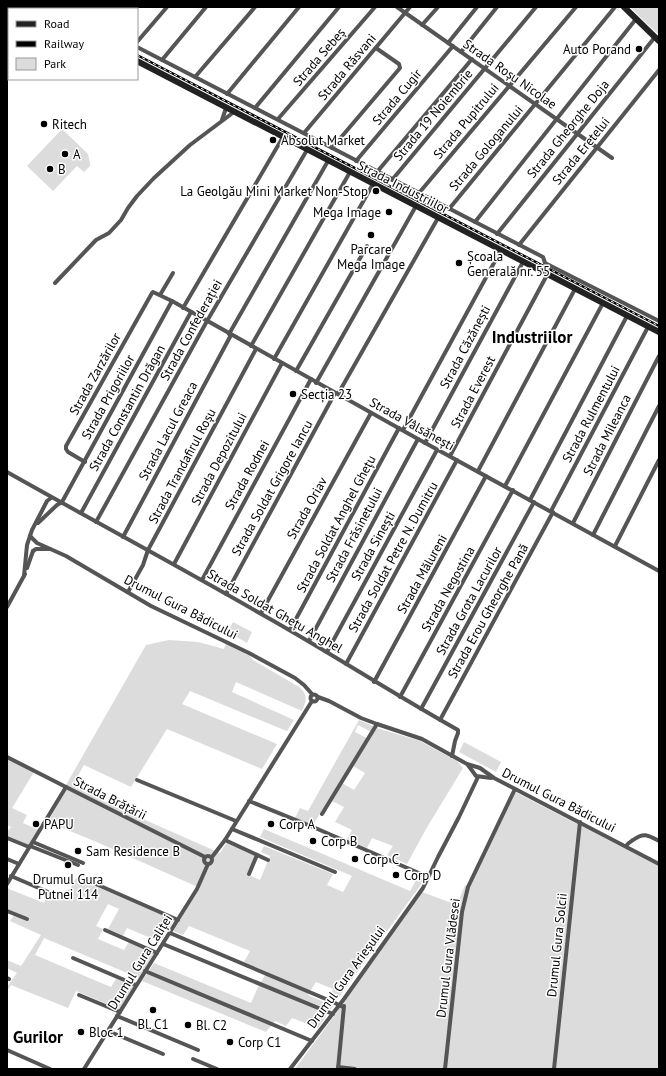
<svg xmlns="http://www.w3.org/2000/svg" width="666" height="1076" viewBox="0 0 666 1076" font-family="'PT Sans',sans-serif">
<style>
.green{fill:#dcdcdc}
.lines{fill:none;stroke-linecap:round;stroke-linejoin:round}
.street{stroke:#555;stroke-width:4}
.secondary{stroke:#222;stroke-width:6}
.rail-casing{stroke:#000;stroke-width:2.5}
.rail{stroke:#fff;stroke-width:1;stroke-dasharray:3;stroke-linecap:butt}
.poi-dot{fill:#000;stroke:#fff;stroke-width:1.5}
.labels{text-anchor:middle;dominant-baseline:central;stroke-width:3;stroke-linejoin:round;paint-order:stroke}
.poi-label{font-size:13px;fill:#000;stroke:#fff;text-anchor:start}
.street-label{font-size:13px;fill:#000;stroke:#fff}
.district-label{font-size:17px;font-weight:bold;fill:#000;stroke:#fff}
</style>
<rect width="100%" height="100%" fill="#fff"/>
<!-- green -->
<g class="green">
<polygon points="630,7 659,7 659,35"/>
<polygon points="62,129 88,154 90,163 90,166 84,172 77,166 53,191 27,166"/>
<polygon points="233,622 252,632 247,643 228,632"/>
<path d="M169,640L198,642L224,649L226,643L249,655L253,660L299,687C309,695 306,701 302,711L236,682L232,692L294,720L287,731L284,730L190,691L182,704L277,744L262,769L167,729L131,787L84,765L72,786L118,808L220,853L227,842L255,856L247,874L260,880L270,856L261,852L264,846L333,874L327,885L343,892L352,876L260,837L264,829L410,891L419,875L424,877L420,886L337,1000L330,996L333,989L316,982L308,995L333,1006L318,1028L292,1018L286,1026L275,1021L266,1032L142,981L154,963L251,1003L259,985L267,972L244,962L250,951L189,926L183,935L173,931L200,888L99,843L48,822L66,790V785L146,645Z"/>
<polygon points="359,720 373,726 371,732 358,725 355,732 367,738 313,825 295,818 300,808 308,811"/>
<polygon points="377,728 420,741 457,761 463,768 426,829 407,864 387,855 393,846 372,838 367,848 347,839 352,830 335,822 344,807 332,801 342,783 354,790 365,773 353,766"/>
<polygon points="464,742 501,762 496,772 459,752"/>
<polygon points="7,758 34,772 12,808 27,815 23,823 39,830 28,846 7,837 7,832 11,827 7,825"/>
<polygon points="515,792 659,866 659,1069 295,1069 345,1001 422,892 457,905 465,885 467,886 477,863 480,865"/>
<polygon points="76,878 174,920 160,942 127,928 123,936 108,929 119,909 108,904 96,926 103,929 98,939 124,950 129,942 154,953 139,978 44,938 35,955 111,987 116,979 134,986 119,1009 76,991 68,1008 11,985 7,991 7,987 17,973 7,968 7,960 21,966 41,935 10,921 15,914 7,910 7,886 9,889 44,903 49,893 63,898 68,889 70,889"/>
</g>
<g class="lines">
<!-- street -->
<g class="street">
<polyline points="61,7 65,9"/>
<polyline points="397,7 612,158"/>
<polyline points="97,9 99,7"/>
<polyline points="422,25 438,7"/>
<polyline points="137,42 167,7"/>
<polyline points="448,43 477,7"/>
<polyline points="137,47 543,257 545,263 659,321"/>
<polyline points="461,52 497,7"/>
<polyline points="162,60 206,7"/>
<polyline points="195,77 255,7"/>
<polyline points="227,94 299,7"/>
<polyline points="255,108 339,7"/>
<polyline points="278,119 375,7"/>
<polyline points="222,120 226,108"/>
<polyline points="304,133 410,7"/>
<polyline points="332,148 400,68 399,64 376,48"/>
<polyline points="356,161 453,46"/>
<polyline points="377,172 472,59"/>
<polyline points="392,180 536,7"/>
<polyline points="419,193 576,7"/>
<polyline points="449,209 615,7"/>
<polyline points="475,222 636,19"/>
<polyline points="497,234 655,37"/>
<polyline points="519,245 659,70"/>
<polyline points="55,283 96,240 109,233 121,220 128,208 137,196 154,178 190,145 234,112"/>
<polyline points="160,295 173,273"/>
<polyline points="183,308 283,137"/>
<polyline points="229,334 328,161"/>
<polyline points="251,346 350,172"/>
<polyline points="274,359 373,184"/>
<polyline points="296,371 367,246"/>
<polyline points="316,383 416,206"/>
<polyline points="338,394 438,218"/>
<polyline points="403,430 501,250"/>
<polyline points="425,443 523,262"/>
<polyline points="450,456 547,275"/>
<polyline points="85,462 68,452 66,449 66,446 152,293 153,292 172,301 418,439 659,571"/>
<polyline points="478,471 575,289"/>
<path d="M7,472C92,520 178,566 263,615C329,652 392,693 458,730V733L455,741L452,756"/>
<polyline points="505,486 603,303"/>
<polyline points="530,500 627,316"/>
<polyline points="62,502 172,301"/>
<polyline points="551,511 648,327"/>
<polyline points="81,513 191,312"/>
<polyline points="96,522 207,321 307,150"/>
<polyline points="38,523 57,505 62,502"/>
<polyline points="573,523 659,356"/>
<polyline points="593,535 659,406"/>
<polyline points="30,536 37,543 66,556 151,606 249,653 295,678 304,685 312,694"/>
<polyline points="123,537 231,335"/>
<polyline points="615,546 659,460"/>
<polyline points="33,551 36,549 50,549"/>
<polyline points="174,564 282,363"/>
<polyline points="27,568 33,551"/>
<polyline points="24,576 27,545 32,530 47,501 51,498"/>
<polyline points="202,580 311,379"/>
<polyline points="128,592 143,565 148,550 256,349"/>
<polyline points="226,594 335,393"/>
<polyline points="7,607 25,574"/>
<polyline points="261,613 371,413"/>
<polyline points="290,630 399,428"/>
<polyline points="309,641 418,439"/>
<polyline points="327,652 437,450"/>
<polyline points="346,664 457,460"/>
<polyline points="374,682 486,476"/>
<circle cx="314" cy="698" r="3.5"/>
<polyline points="318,697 329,701 361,718 377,724 422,739 467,764 480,768 494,778 659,864"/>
<polyline points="400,697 513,490"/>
<polyline points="421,709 534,502"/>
<polyline points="440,720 553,512"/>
<polyline points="7,757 66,787 205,857"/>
<polyline points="468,765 476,776 491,778"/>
<polyline points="137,780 236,821"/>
<polyline points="249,801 313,827 428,877"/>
<polyline points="322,814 377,724"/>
<polyline points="232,829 335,872"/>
<polyline points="7,838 29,847"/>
<polyline points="225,840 268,860"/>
<polyline points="33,842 83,863"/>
<polyline points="30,846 78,865"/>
<path d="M626,846C628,843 630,842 633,840C644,832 648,835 659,841"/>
<circle cx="208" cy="860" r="4"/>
<polyline points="212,857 225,840 312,701"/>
<polyline points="7,859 19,864"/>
<polyline points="249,874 257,855"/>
<polyline points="11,876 48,892"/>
<polyline points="89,881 178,920"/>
<polyline points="7,884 66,787"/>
<polyline points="7,911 27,919"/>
<polyline points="105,930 157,953"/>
<polyline points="170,933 333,1002 343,1007"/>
<polyline points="163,944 333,1014"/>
<polyline points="73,958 136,985"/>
<polyline points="145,971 312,1041"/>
<polyline points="7,978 9,979"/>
<polyline points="79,995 120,1012"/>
<polyline points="117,1016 198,1050"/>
<polyline points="108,1031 163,1054"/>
<polyline points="7,1050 50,1069"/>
<polyline points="193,1059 217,1069"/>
<polyline points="338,1067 355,1069"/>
<polyline points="84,1069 197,889 208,864"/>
<polyline points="290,1069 344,999 423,888 438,857 459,817 478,777"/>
<polyline points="338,1069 344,1006"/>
<polyline points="445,1069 462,912 468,887 515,789"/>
<polyline points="554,1069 580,822"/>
</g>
<!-- secondary -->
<g class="secondary">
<polyline points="32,7 36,9"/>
<polyline points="624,7 659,41"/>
<polyline points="137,61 659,332"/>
</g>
<defs>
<g id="rail">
<polyline points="45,7 49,9"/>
<polyline points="137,55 659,326"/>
</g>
</defs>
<!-- rail casing -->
<use href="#rail" class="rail-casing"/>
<!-- rail -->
<use href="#rail" class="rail"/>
</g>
<!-- markers -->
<g class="poi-dot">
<circle cx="639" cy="49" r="4"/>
<circle cx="44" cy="124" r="4"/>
<circle cx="273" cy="140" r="4"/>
<circle cx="65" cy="154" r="4"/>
<circle cx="50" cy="169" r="4"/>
<circle cx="376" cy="191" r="4"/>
<circle cx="389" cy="212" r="4"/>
<circle cx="371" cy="235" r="4"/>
<circle cx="459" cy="263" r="4"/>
<circle cx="293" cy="394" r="4"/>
<circle cx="36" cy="824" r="4"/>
<circle cx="271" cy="824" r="4"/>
<circle cx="313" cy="841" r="4"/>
<circle cx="78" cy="851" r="4"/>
<circle cx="355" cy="859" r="4"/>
<circle cx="68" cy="865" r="4"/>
<circle cx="396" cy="875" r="4"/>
<circle cx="153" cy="1010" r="4"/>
<circle cx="188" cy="1025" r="4"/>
<circle cx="81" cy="1032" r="4"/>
<circle cx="230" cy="1042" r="4"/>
</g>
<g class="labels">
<!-- poi labels -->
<g class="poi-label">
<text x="631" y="49" text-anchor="end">Auto Porand</text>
<text x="52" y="124">Ritech</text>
<text x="281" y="140">Absolut Market</text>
<text x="73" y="154">A</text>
<text x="58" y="169">B</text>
<text x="368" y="191" text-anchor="end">La Geolgău Mini Market Non-Stop</text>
<text x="381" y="212" text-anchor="end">Mega Image</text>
<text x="371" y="249" text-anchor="middle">Parcare<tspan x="371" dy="15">Mega Image</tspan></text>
<text x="467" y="256">Școala<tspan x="467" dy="15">Generală nr. 55</tspan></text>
<text x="301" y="394">Secția 23</text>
<text x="44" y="824">PAPU</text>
<text x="279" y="824">Corp A</text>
<text x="321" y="841">Corp B</text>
<text x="86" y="851">Sam Residence B</text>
<text x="363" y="859">Corp C</text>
<text x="404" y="875">Corp D</text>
<text x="68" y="879" text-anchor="middle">Drumul Gura<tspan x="68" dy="15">Putnei 114</tspan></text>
<text x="153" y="1024" text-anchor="middle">Bl. C1</text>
<text x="196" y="1025">Bl. C2</text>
<text x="89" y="1032">Bloc 1</text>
<text x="238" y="1042">Corp C1</text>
</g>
<!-- street labels -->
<g class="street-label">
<text transform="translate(319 57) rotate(-49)">Strada Sebeș</text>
<text transform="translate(347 67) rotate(-50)">Strada Răsvani</text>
<text transform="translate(510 74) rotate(35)">Strada Roșu Nicolae</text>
<text transform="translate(397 97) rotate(-50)">Strada Cugir</text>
<text transform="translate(433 115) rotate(-50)">Strada 19 Noiembrie</text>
<text transform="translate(466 121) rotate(-50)">Strada Pupitrului</text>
<text transform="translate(568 129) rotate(-51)">Strada Gheorghe Doja</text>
<text transform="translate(486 148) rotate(-50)">Strada Gologanului</text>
<text transform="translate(581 151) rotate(-51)">Strada Eretelui</text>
<text transform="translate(403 187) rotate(27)">Strada Industriilor</text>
<text transform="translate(191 330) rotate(-61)">Strada Confederației</text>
<text transform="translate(465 347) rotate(-62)">Strada Căzănești</text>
<text transform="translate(95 374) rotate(-61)">Strada Zarzărilor</text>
<text transform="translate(473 392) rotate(-62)">Strada Everest</text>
<text transform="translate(108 397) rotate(-61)">Strada Prigoriilor</text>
<text transform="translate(127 408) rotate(-61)">Strada Constantin Drăgan</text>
<text transform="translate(591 414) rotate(-62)">Strada Rulmentului</text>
<text transform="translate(412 424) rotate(29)">Strada Vâlsănești</text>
<text transform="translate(168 431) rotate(-62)">Strada Lacul Greaca</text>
<text transform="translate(607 435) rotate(-63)">Strada Mileanca</text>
<text transform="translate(219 459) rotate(-62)">Strada Depozitului</text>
<text transform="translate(182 466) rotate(-62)">Strada Trandafirul Roșu</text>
<text transform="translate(247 475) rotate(-61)">Strada Rodnei</text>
<text transform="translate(272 488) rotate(-61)">Strada Soldat Grigore Iancu</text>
<text transform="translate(307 508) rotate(-61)">Strada Oriav</text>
<text transform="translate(336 524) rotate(-62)">Strada Soldat Anghel Ghețu</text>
<text transform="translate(354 535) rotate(-62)">Strada Frăsinetului</text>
<text transform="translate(373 546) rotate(-61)">Strada Sinești</text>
<text transform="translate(393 557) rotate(-61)">Strada Soldat Petre N. Dumitru</text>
<text transform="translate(422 574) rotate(-61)">Strada Mălureni</text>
<text transform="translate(448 589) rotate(-61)">Strada Negostina</text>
<text transform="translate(469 601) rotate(-61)">Strada Grota Lacurilor</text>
<text transform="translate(181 607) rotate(27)">Drumul Gura Bădicului</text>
<text transform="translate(275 611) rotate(30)">Strada Soldat Ghețu Anghel</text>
<text transform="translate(488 611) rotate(-61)">Strada Erou Gheorghe Pană</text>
<text transform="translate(110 798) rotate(27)">Strada Brățării</text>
<text transform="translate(559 800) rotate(27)">Drumul Gura Bădicului</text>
<text transform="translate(557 945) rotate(-84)">Drumul Gura Solcii</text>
<text transform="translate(448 958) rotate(-83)">Drumul Gura Vlădesei</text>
<text transform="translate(140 962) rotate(-58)">Drumul Gura Caliței</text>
<text transform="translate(346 977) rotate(-54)">Drumul Gura Arieșului</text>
</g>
<!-- district labels -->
<g class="district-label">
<text x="532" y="337">Industriilor</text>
<text x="38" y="1037">Gurilor</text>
</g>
</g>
<!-- border -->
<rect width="666" height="1076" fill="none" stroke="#000000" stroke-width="16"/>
<!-- legend -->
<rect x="8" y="8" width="130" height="72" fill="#ffffff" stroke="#999999"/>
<rect x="16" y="21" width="20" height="6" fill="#222222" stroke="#999999"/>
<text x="44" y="28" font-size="12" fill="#000000">Road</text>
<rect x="16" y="41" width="20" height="6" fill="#000000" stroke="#999999"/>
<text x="44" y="48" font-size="12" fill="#000000">Railway</text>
<rect x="16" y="58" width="20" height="12" fill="#dcdcdc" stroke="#999999"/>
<text x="44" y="68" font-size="12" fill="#000000">Park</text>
</svg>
